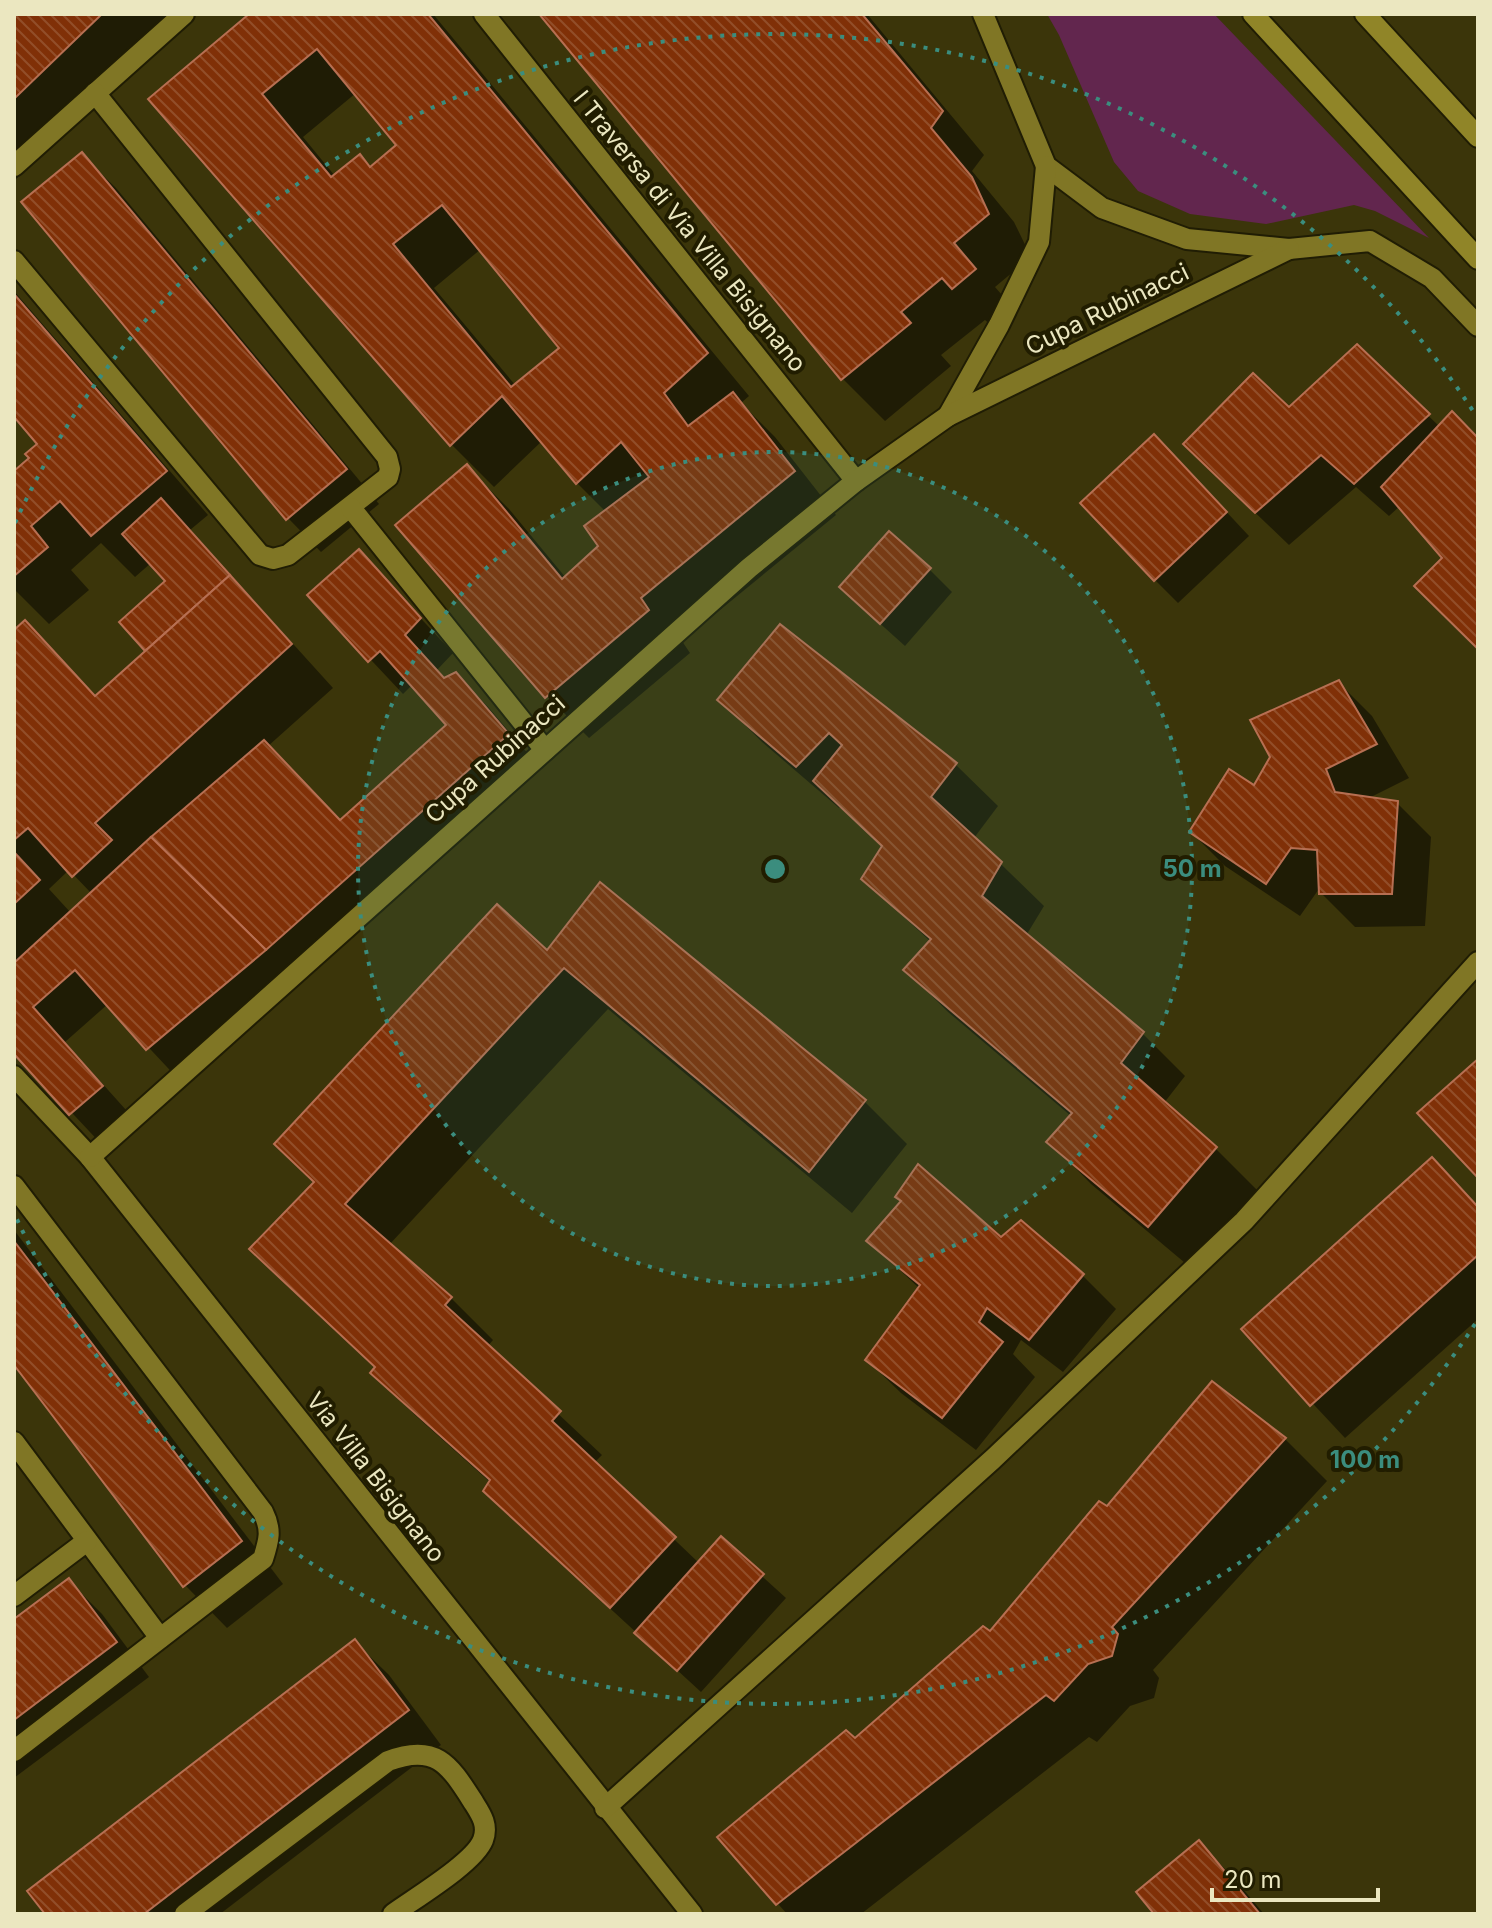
<svg xmlns="http://www.w3.org/2000/svg" width="1492" height="1928" viewBox="0 0 1492 1928" font-family="Inter,sans-serif">
<style>
.green{fill:#62264e}
.shadow{fill:#0007;fill-rule:evenodd}
.building{fill:url(#building-back-hatch);stroke:#b76f52;stroke-width:2;fill-rule:evenodd}
.lines{fill:none;stroke-linecap:round;stroke-linejoin:round}
.lane-casing{stroke:#201d04;stroke-width:24}
.street-casing{stroke:#201d04;stroke-width:24}
.secondary-casing{stroke:#201d04;stroke-width:24}
.lane{stroke:#807625;stroke-width:20}
.street{stroke:#807625;stroke-width:20}
.secondary{stroke:#908528;stroke-width:20}
.ring{fill:none;stroke:#3b8d7e;stroke-width:4;stroke-dasharray:4 8}
.labels{text-anchor:middle;dominant-baseline:central;stroke-width:8;stroke-linejoin:round;paint-order:stroke}
.street-label{font-size:24px;fill:#ebe7c0;stroke:#211d00}
.centre{fill:#3b8d7e;stroke:#211d00;stroke-width:4}
.ring-label{font-size:24px;text-anchor:middle;font-weight:bold;fill:#3b8d7e;stroke:#211d00;stroke-width:8;stroke-linejoin:round;paint-order:stroke}
</style>
<defs>
<pattern id="building-back-hatch" width="6" height="6" patternUnits="userSpaceOnUse" patternTransform="scale(2)"><rect width="6" height="6" fill="#803007"/><path d="M-1 5l2 2M0 0l6 6M5-1l2 2" fill="none" stroke="#924e29"/></pattern>
</defs>
<rect width="100%" height="100%" fill="#3b350a"/>
<!-- green -->
<polygon class="green" points="1047,14 1214,14 1429,238 1375,211 1354,205 1266,224 1190,214 1138,191 1114,162 1059,35"/>
<!-- shadow -->
<g class="shadow">
<polygon points="14,14 188,14 14,181"/>
<path d="M252,14H433L749,396L741,403L775,437L836,515L682,641L690,653L589,738L547,696L467,467L509,509L566,578L601,546L606,512L577,483L542,441L494,487L452,445L151,100ZM356,93L398,145L371,168L359,156L335,176L303,137ZM481,249L562,348L516,386L434,288Z"/>
<polygon points="542,14 867,14 984,155 972,171 1014,222 1031,257 995,287 1017,312 996,330 985,320 941,355 951,366 885,421 843,379"/>
<polygon points="82,155 116,188 379,504 321,552 288,518"/>
<path d="M14,291L208,515L190,530L333,688L267,747L341,822L449,725L413,684L403,694L310,595L359,552L453,653L437,670L446,680L456,674L489,708L541,769L299,983L181,1082L108,1004L65,1042L135,1120L104,1147L14,1051V633L25,622L97,697L148,651L122,622L168,581L151,563L135,577L101,543L71,570L89,590L49,624L14,589V474L32,458L40,444L16,416L14,418ZM69,870L92,894L71,913L49,889Z"/>
<polygon points="1357,347 1440,427 1474,436 1478,432 1478,647 1445,558 1400,506 1389,516 1356,487 1289,545 1219,478"/>
<polygon points="1177,459 1249,536 1178,603 1155,580"/>
<polygon points="929,569 952,592 905,646 865,610"/>
<polygon points="1339,683 1372,716 1409,778 1367,799 1397,803 1431,837 1425,926 1355,927 1321,893 1321,886 1300,916 1225,866 1191,832 1254,788"/>
<polygon points="720,700 955,764 998,806 974,838 1044,906 1027,934 1143,1034 1185,1076 1164,1103 1216,1149 1258,1191 1191,1268 1091,1184 1049,1141 1071,1116 948,1012 906,970 931,942 863,879 884,847 841,806 839,808 762,742"/>
<polygon points="601,885 865,1102 907,1144 852,1213 608,1009 389,1245 451,1298 493,1340 487,1347 602,1455 594,1463 699,1563 721,1539 786,1598 701,1692 528,1533 485,1491 491,1483 415,1415 372,1373 376,1368 252,1249 548,953"/>
<polygon points="1478,1207 1478,1319 1345,1438 1243,1329"/>
<polygon points="1021,1223 1083,1276 1116,1309 1063,1372 1021,1340 1013,1354 1035,1377 976,1450 901,1393 867,1360 920,1289 869,1241 1001,1240"/>
<polygon points="14,1230 283,1584 227,1628 185,1585 14,1362"/>
<polygon points="1285,1439 1327,1481 1153,1670 1159,1678 1154,1698 1130,1706 1097,1742 1089,1737 861,1914 787,1914 720,1838 855,1740 990,1634 1108,1509"/>
<polygon points="68,1580 102,1614 149,1677 14,1778 14,1621"/>
<polygon points="355,1642 389,1675 441,1745 220,1914 47,1914"/>
<polygon points="1199,1843 1232,1876 1264,1914 1157,1914"/>
</g>
<!-- building -->
<g class="building">
<polygon points="14,14 102,14 14,99"/>
<path d="M249,14H428L708,353L664,393L688,426L733,392L795,471L641,598L649,610L545,698L395,525L467,464L562,579L598,546L584,526L649,477L621,442L576,484L502,396L450,446L148,99ZM317,49L396,145L370,167L360,154L331,177L262,94ZM442,205L559,348L511,387L393,244Z"/>
<polygon points="539,14 862,14 943,111 931,128 972,177 989,214 954,243 976,269 952,289 942,278 901,312 911,323 841,380"/>
<polygon points="82,152 347,469 286,520 21,202"/>
<polygon points="14,294 167,471 91,536 60,501 31,526 48,547 14,576 14,471 29,458 25,454 37,444 14,417"/>
<polygon points="1357,344 1430,414 1354,484 1321,455 1255,513 1183,444 1253,373 1289,407"/>
<polygon points="1452,411 1478,438 1478,649 1414,586 1442,558 1381,487"/>
<polygon points="1154,434 1227,512 1154,581 1080,503"/>
<polygon points="161,498 230,575 145,651 119,622 165,581 122,534"/>
<polygon points="889,531 931,568 880,624 839,587"/>
<polygon points="359,549 421,618 405,635 444,678 456,672 509,734 266,950 151,837 264,740 340,820 446,725 380,651 368,662 307,595"/>
<polygon points="230,575 292,644 95,823 112,840 72,877 28,828 14,840 14,630 25,620 95,696"/>
<polygon points="780,624 957,763 931,797 1002,862 982,896 1144,1032 1121,1063 1217,1147 1148,1227 1046,1142 1072,1113 903,970 931,939 861,879 882,846 813,781 842,745 829,733 796,767 717,700"/>
<polygon points="1339,680 1377,744 1326,769 1335,792 1398,801 1392,894 1319,894 1317,850 1291,848 1266,884 1189,832 1229,769 1254,785 1270,757 1250,720"/>
<polygon points="151,837 266,950 146,1050 75,970 33,1007 103,1086 69,1115 14,1054 14,963"/>
<polygon points="14,852 40,880 14,904"/>
<polygon points="600,882 866,1100 809,1172 564,968 345,1204 452,1297 445,1305 561,1411 552,1421 676,1537 610,1608 483,1491 490,1480 370,1373 375,1367 249,1249 314,1182 274,1144 497,904 547,950"/>
<polygon points="1478,1059 1478,1178 1417,1113"/>
<polygon points="1432,1157 1478,1207 1478,1255 1310,1406 1241,1329"/>
<polygon points="918,1164 1001,1237 1021,1220 1084,1274 1029,1340 987,1308 979,1322 1003,1342 942,1418 865,1360 920,1285 866,1241 901,1201 895,1197"/>
<polygon points="14,1241 242,1541 183,1587 14,1365"/>
<polygon points="1212,1381 1286,1438 1112,1627 1118,1634 1112,1656 1088,1664 1054,1701 1046,1695 776,1905 717,1837 846,1730 855,1738 983,1626 990,1631 1099,1501 1107,1506"/>
<polygon points="721,1536 764,1574 677,1671 634,1633"/>
<polygon points="69,1578 117,1642 14,1720 14,1619"/>
<polygon points="355,1639 409,1710 144,1914 45,1914 27,1891"/>
<polygon points="1199,1840 1260,1914 1154,1914 1136,1892"/>
</g>
<g class="lines">
<defs>
<g id="lane">
<path d="M14,1186L263,1512C272,1530 269,1540 263,1559L14,1751"/>
<polyline points="14,1442 160,1638"/>
<polyline points="14,1596 87,1541"/>
<path d="M185,1914L388,1761C435,1743 449,1764 472,1800C480,1813 489,1824 483,1840C474,1863 415,1898 393,1914"/>
</g>
<g id="street">
<polyline points="484,14 856,481"/>
<polyline points="983,14 1046,166 1102,208 1187,239 1289,249 1370,241 1432,278 1478,326"/>
<polyline points="14,166 184,14"/>
<polyline points="14,261 260,555 273,559 288,555 388,477 390,469 387,457 95,93"/>
<polyline points="948,416 999,325 1039,242 1046,166"/>
<polyline points="351,508 545,750"/>
<polyline points="14,1076 90,1157 692,1914"/>
<polyline points="90,1157 749,568 856,481 948,416 1289,249"/>
<polyline points="605,1808 993,1459 1244,1221 1478,962"/>
</g>
<g id="secondary">
<polyline points="1253,14 1478,259"/>
<polyline points="1365,14 1478,137"/>
</g>
</defs>
<!-- lane casing -->
<use href="#lane" class="lane-casing"/>
<!-- street casing -->
<use href="#street" class="street-casing"/>
<!-- secondary casing -->
<use href="#secondary" class="secondary-casing"/>
<!-- lane -->
<use href="#lane" class="lane"/>
<!-- street -->
<use href="#street" class="street"/>
<!-- secondary -->
<use href="#secondary" class="secondary"/>
</g>
<!-- distance rings -->
<circle cx="775" cy="869" r="417" fill="#3b8d7e" fill-opacity=".12"/>
<g class="ring">
<circle cx="775" cy="869" r="417"/>
<path d="M1475 1324A835 835 0 0 1 15 1215M15 523A835 835 0 0 1 1475 414"/>
</g>
<g class="labels">
<!-- street labels -->
<g class="street-label">
<text transform="translate(690 231) rotate(51)">I Traversa di Via Villa Bisignano</text>
<text transform="translate(1107 309) rotate(-26)">Cupa Rubinacci</text>
<text transform="translate(495 759) rotate(-42)">Cupa Rubinacci</text>
<text transform="translate(376 1477) rotate(52)">Via Villa Bisignano</text>
</g>
</g>
<circle cx="775" cy="869" r="12" class="centre"/>
<g class="ring-label">
<text x="1192" y="877">50 m</text>
<text x="1365" y="1468">100 m</text>
</g>
<!-- border -->
<rect width="1492" height="1928" fill="none" stroke="#ebe7c0" stroke-width="32"/>
<!-- scale -->
<path d="M1212 1888v12h166v-12" fill="none" stroke="#ebe7c0" stroke-width="4"/>
<text x="1224" y="1888" font-size="24" fill="#ebe7c0" stroke="#211d00" stroke-width="6" paint-order="stroke">20 m</text>
</svg>
